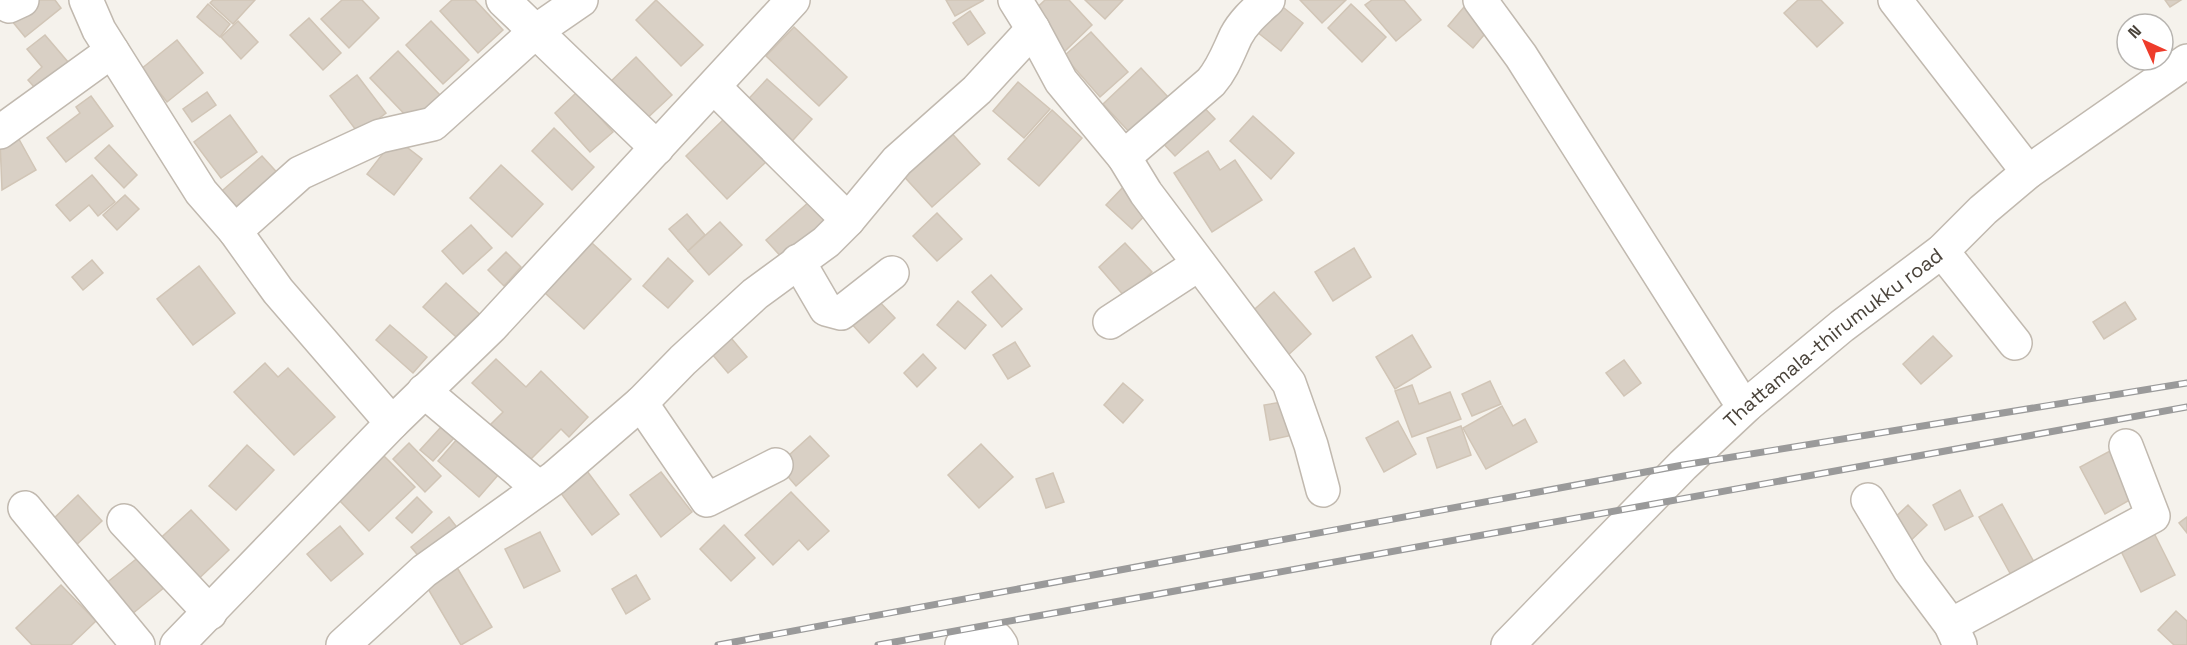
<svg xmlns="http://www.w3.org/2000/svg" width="2187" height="645" viewBox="0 0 2187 645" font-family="'Space Grotesk',sans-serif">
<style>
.building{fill:#d9d0c5;stroke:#d1c5b6;stroke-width:1.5}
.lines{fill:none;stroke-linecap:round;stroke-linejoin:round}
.minor-casing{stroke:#c1b9af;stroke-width:36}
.minor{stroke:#fff;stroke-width:33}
.rail-casing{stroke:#9a9a9a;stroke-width:7}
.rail{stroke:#fff;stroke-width:4.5;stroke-dasharray:14;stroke-linecap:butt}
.labels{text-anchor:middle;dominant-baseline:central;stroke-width:4.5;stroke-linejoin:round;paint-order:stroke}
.street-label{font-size:20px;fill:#4a433a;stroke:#fff}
</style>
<rect width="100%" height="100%" fill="#f5f2ec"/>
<!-- building -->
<g class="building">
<polygon points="38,0 55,0 61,8 25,37 12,21"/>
<polygon points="213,0 255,0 233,24 210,3"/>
<polygon points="342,0 362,0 379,18 349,48 321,19"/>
<polygon points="452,0 475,0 503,30 478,53 440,11"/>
<polygon points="656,0 703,45 681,66 636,20"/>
<polygon points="946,0 984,0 955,16"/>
<polygon points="1045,0 1069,0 1092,25 1062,54 1027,17"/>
<polygon points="1085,0 1123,0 1105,19"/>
<polygon points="1300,0 1346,0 1322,23"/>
<polygon points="1372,0 1404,0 1421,20 1396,41 1365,5"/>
<polygon points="1798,0 1821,0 1843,23 1817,47 1784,13"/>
<polygon points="2165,0 2181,0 2170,7"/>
<polygon points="208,4 230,24 220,37 197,17"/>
<polygon points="1279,4 1303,23 1281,51 1257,32"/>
<polygon points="1351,4 1386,37 1362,62 1328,28"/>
<polygon points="1464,7 1489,29 1473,48 1448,26"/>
<polygon points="970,11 985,33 968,45 953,23"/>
<polygon points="309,18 341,53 323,70 290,35"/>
<polygon points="238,21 258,42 241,59 221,37"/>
<polygon points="431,21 469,60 443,84 406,45"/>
<polygon points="794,27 847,77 819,106 766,56"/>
<polygon points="1091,32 1128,72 1100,97 1064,56"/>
<polygon points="45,35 74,69 42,96 28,80 42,67 27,49"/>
<polygon points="177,40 203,73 167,102 141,69"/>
<polygon points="398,51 440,95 412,122 370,78"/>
<polygon points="636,57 672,95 642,123 606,86"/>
<polygon points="1141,68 1169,98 1131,134 1103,104"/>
<polygon points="357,75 386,113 359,134 330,96"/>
<polygon points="767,79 812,119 786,148 741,107"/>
<polygon points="1018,82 1050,109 1024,138 993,111"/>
<polygon points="207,92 216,105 192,122 183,109"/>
<polygon points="577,92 613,132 590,152 555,113"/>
<polygon points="91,96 113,126 66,162 47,138 80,113 76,107"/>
<polygon points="1197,100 1215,119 1175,156 1157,137"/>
<polygon points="1052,110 1082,138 1039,186 1008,159"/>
<polygon points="230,115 257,152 221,178 194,142"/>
<polygon points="1253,116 1294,153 1271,179 1230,141"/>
<polygon points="726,117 768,160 727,199 686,156"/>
<polygon points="945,126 980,164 932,207 898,170"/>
<polygon points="554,128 594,167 572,190 532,151"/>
<polygon points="15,132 36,170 2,190 0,141"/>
<polygon points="395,138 422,159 394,195 367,174"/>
<polygon points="109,145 137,175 124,188 95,158"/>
<polygon points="1208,151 1220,170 1235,160 1262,200 1212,232 1174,173"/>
<polygon points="262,156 283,179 236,220 216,196"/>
<polygon points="501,165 543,204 512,237 470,198"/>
<polygon points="92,175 115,202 98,216 89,205 70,221 56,205"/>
<polygon points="1125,185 1151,209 1132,229 1106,205"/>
<polygon points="125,195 139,209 117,230 103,215"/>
<polygon points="810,201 828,222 784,260 766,240"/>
<polygon points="937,213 962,239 937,261 913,236"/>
<polygon points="687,214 705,235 688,251 669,229"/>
<polygon points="720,222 742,245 709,275 688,251"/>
<polygon points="471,225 492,248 463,274 442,251"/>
<polygon points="592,243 631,279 584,329 545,293"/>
<polygon points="1125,243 1152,272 1125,297 1099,267"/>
<polygon points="1354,248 1371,277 1333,301 1315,272"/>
<polygon points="506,252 521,267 504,286 488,270"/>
<polygon points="668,258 693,281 668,308 643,286"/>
<polygon points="92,260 103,273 83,290 72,277"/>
<polygon points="199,266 235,313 193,345 157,299"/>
<polygon points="991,275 1022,309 1002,327 972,292"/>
<polygon points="446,283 487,321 465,345 423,307"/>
<polygon points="1274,292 1311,334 1286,357 1248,315"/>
<polygon points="876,298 895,318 869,343 850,322"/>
<polygon points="958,301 986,325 965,349 937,325"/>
<polygon points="2125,302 2136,319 2104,339 2093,322"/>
<polygon points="390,325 427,357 413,373 376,340"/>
<polygon points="726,332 747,357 728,373 707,348"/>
<polygon points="1412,335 1431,367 1395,389 1376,357"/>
<polygon points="1933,336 1952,356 1921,384 1903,364"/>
<polygon points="1015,342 1030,366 1008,379 993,355"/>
<polygon points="923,354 936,368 917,387 904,373"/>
<polygon points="496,359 526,387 541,371 588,417 569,437 561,429 527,463 489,426 503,412 472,383"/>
<polygon points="1624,360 1641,383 1624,396 1606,373"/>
<polygon points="265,363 278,377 288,368 335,417 294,455 234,392"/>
<polygon points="1490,381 1501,404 1472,416 1462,394"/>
<polygon points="1123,383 1143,400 1123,423 1104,405"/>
<polygon points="1412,385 1419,404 1450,392 1461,419 1412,437 1395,391"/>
<polygon points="1288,401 1293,435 1270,440 1264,405"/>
<polygon points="1502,406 1513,426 1525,419 1537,442 1486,469 1463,428"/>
<polygon points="1398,421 1416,454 1384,472 1366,438"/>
<polygon points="1461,426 1471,455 1437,468 1427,438"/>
<polygon points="441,427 454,438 433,461 420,450"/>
<polygon points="810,436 829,456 796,486 778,465"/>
<polygon points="458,438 499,474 479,497 438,461"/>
<polygon points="409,443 441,476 425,492 393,459"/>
<polygon points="981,444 1013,477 979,508 948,475"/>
<polygon points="247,445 274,470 236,510 209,486"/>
<polygon points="2110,451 2135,497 2105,514 2080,467"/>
<polygon points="384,456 415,487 369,531 339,500"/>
<polygon points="584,467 619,514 592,535 557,488"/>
<polygon points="661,472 692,512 661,537 630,495"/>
<polygon points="1053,473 1064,502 1046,508 1036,479"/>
<polygon points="1960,490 1973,516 1945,530 1933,505"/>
<polygon points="791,492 829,531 808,550 799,540 773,565 745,535"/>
<polygon points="78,495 102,521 73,548 49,523"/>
<polygon points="417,497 432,512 412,533 396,518"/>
<polygon points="2002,504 2034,562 2011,575 1979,517"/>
<polygon points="1908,505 1927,525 1905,546 1886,526"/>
<polygon points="191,510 229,550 191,586 153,545"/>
<polygon points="449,517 459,530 421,559 411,547"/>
<polygon points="2187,517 2187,533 2179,523"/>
<polygon points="724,525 755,558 731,581 700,549"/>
<polygon points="340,526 363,554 331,581 307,554"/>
<polygon points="540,532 560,571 524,588 505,549"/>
<polygon points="2154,533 2175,575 2141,592 2120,549"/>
<polygon points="140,556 165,587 126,619 100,588"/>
<polygon points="455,564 492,627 461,645 424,582"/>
<polygon points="636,575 650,599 626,614 612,589"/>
<polygon points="61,585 96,621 71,645 32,645 16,628"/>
<polygon points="2176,611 2187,621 2187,645 2174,645 2158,630"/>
</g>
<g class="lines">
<defs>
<g id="minor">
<polyline points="3,0 9,6 22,0"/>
<polyline points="86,0 99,30 201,192 235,231 278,291 392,423"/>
<polyline points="503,0 657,148"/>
<polyline points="1015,0 1033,29"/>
<polyline points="1480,0 1521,56 1736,395 1747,405"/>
<polyline points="1895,0 2028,172"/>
<polyline points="714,87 848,220"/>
<polyline points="0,132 112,51"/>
<path d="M1124,157L1211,82C1223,68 1228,53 1236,36C1244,21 1256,11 1268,0"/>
<polyline points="235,231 300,173 380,136 433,124 536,31 581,0"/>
<polyline points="1942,251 2015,343"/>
<polyline points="798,261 826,309 841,313 892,273"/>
<polyline points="1110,322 1199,264"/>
<polyline points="424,391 539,488"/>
<polyline points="641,403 707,500 776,465"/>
<polyline points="1868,500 1910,570 1951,625 1960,645"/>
<polyline points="25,508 138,645"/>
<polyline points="124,521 210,613"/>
<polyline points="1951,625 2153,516 2126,446"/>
<polyline points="177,645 392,423 491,327 793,0"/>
<polyline points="343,645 424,571 554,478 641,403 683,360 755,294 826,242 848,220 897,161 977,90 1033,29 1061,81 1124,157 1146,193 1289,383 1311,445 1323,490"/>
<polyline points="962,645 997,639 1001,645"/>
<path id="s1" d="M1508,645L1683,465L1747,405L1842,326L1942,251L1983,210L2028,172L2187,61"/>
</g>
</defs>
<!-- minor casing -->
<use href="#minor" class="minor-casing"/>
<!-- minor -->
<use href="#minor" class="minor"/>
<defs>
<g id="rail">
<polyline points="718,645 1683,465 2187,383"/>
<polyline points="878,645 2187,407"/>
</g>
</defs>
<!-- rail casing -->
<use href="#rail" class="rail-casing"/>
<!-- rail -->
<use href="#rail" class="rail"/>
</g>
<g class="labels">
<!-- street labels -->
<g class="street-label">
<text stroke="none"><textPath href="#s1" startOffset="448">Thattamala-thirumukku road</textPath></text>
</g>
</g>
<!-- north arrow -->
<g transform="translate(2145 42) rotate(315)"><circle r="28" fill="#ffffff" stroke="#b7b4b0" stroke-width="1.5"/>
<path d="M0-4.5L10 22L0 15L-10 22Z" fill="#ee3c2b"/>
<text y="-9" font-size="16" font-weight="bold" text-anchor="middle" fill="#4a433a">N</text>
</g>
</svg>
